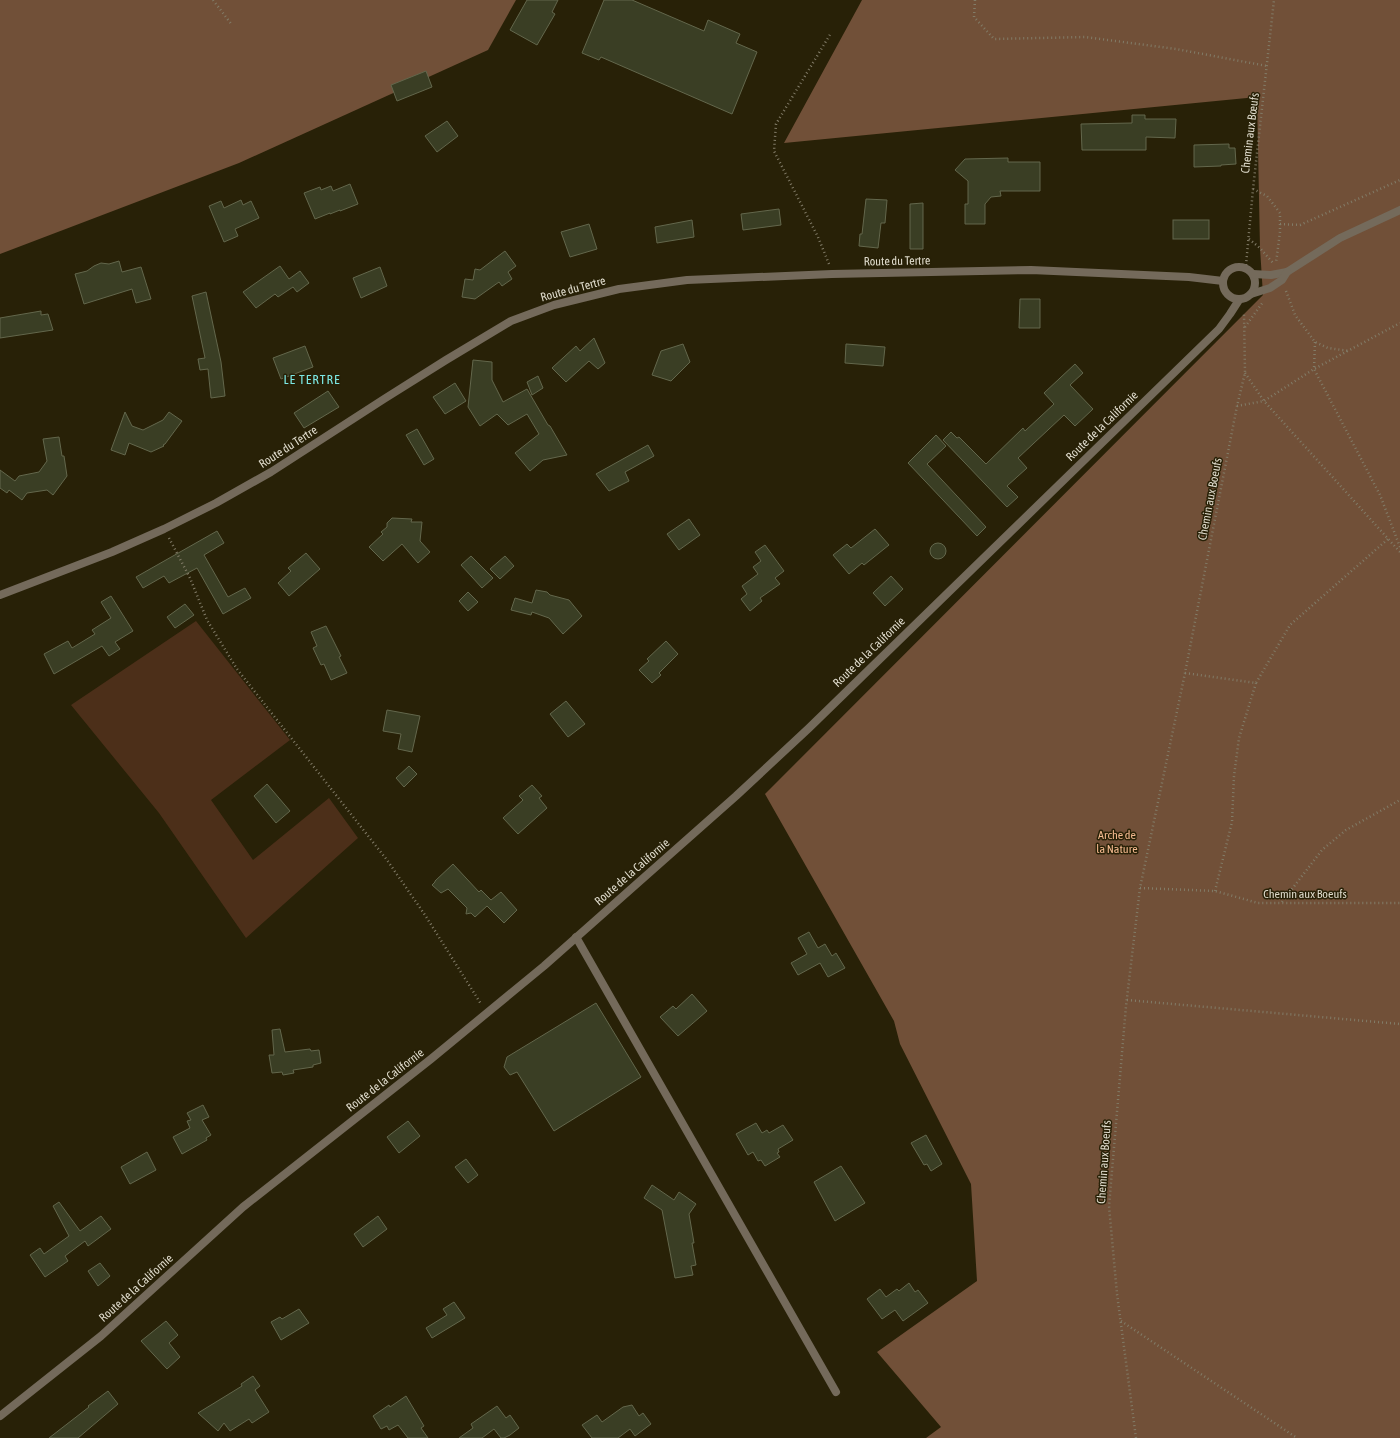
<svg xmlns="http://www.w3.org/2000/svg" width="1400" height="1438" viewBox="0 0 1400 1438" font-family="'Asap Condensed',sans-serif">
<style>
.green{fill:#4c2f19}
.forest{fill:#715038}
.building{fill:#3a3e24;stroke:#63674c}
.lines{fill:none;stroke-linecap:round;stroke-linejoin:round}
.path{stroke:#827c68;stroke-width:2.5;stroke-dasharray:1 3;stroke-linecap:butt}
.service{stroke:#746a5b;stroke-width:8}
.tertiary{stroke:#746a5b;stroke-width:8}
.labels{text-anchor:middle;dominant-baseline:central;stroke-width:3;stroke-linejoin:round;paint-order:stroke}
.street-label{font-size:12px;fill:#dfdbcc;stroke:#282107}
.park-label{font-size:12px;fill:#f3b98f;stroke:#282107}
.neighbourhood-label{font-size:13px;letter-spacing:1px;fill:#7ce8e4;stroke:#282107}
</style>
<rect width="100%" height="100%" fill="#282107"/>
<!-- green -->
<polygon class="green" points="196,621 290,740 211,800 253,860 329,798 358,838 246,938 159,813 71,705"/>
<!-- forest -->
<g class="forest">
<polygon points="0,0 516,0 488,50 239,163 0,254"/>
<polygon points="862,0 1400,0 1400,1438 926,1438 941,1427 877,1352 977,1281 971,1184 900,1044 894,1021 765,794 1263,295 1260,248 1257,97 784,143"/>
</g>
<!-- building -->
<g class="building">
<polygon points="527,0 558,0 552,12 555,14 537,45 510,30"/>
<polygon points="604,0 632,0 704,31 708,20 740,34 736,43 757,52 732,114 601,57 599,60 582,53"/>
<polygon points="426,71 432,87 397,101 391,85"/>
<polygon points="1132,115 1145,115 1145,119 1176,119 1175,138 1146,137 1146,150 1082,150 1081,124 1132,123"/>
<polygon points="447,121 458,136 437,152 425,136"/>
<polygon points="1229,144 1229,148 1235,148 1236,164 1221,165 1221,166 1194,167 1194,145"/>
<polygon points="1008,158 1008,162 1040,162 1040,191 1000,191 1001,196 991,197 985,204 985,224 965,224 965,204 968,204 968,181 955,170 965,159"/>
<polygon points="350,184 358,204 340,211 340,210 330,214 330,213 315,219 304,193 320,187 321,190 331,186 333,191"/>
<polygon points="866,199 887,200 885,223 881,223 878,248 859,246 860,234 862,234"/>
<polygon points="241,200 243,205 251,201 259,218 235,229 238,236 224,242 209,206 221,201 224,208"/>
<polygon points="923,203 923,249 910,249 910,204"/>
<polygon points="779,209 781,225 743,230 741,214"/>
<polygon points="692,220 694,237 657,243 655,227"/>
<rect x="1173" y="220" width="36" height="19"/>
<polygon points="589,224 597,249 570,257 561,232"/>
<polygon points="505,251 516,266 508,272 512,279 502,286 499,282 475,299 462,297 465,279 473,280 475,269 480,270"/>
<polygon points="119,261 122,272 141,267 151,299 136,303 132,289 84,304 75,274 87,271 94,266 101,263 109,264"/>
<polygon points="280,266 289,279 300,271 309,283 297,292 293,287 278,297 275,294 256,308 243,292"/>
<polygon points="380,267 387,286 361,298 353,278"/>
<polygon points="206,292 221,362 225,396 211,398 208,369 200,370 198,359 205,358 192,296"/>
<polygon points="1020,299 1040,299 1040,328 1019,328"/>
<polygon points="41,311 41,315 48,314 53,330 0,338 0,318"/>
<polygon points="594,338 605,363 598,369 589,361 566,382 552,368 576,346 580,351"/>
<polygon points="683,344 690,362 671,381 652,375 661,351"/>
<polygon points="846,344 885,347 883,366 845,363"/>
<polygon points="305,346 313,367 281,379 273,358"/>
<polygon points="473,360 492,362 492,380 503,402 527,389 548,425 550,426 567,455 543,460 530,471 515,453 539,434 527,414 508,425 497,414 480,426 468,407"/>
<polygon points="1075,364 1083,373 1070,385 1093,409 1075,426 1064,415 1018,458 1027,468 1007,486 1018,497 1007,507 943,440 951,432 957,438 959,437 986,464 1023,428 1025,431 1054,404 1044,393"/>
<polygon points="538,376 543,388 532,395 527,382"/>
<polygon points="455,383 466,401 445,414 433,397"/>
<polygon points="328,391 339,407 304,428 294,413"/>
<polygon points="125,412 132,426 143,430 163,420 169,412 182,421 165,444 163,445 164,446 151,452 129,443 125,455 111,450"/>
<polygon points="417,429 434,459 424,465 406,435"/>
<polygon points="936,435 946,446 927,464 986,527 977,536 908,463"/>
<polygon points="59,437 62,456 64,456 67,476 53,495 47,490 27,493 22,500 9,490 7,493 0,488 0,470 15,481 19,476 39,472 47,461 43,439"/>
<polygon points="648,445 654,456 625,472 629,481 609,491 596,474"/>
<polygon points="392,518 412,519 411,522 422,522 420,541 430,552 418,563 402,544 383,561 369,547 383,534 381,532 387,527 387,523"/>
<polygon points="689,519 700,535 679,550 667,534"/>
<polygon points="875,529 889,545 864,565 862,563 849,574 833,555 847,544 851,548"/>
<polygon points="217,531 224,543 204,555 228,597 245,588 251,598 223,614 197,568 169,583 164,576 143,588 136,577"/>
<circle cx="938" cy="551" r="8"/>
<polygon points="765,545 784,571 775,578 780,584 760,598 762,601 750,611 741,599 747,594 742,586 758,574 753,567 761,561 755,552"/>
<polygon points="306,553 320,569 289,596 278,583 291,571 288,568"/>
<polygon points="471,556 493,578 482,588 461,565"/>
<polygon points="505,556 514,566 500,579 490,569"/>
<polygon points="891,576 903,589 885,606 873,593"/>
<polygon points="536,590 547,592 550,595 569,600 582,616 563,634 549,618 532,612 531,615 511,610 515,598 532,603"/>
<polygon points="468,592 478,602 468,611 459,601"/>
<polygon points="111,596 133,631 115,642 120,649 109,656 102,646 54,674 44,654 68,641 72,648 95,634 92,630 111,618 101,602"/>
<polygon points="185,604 194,615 175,628 167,617"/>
<polygon points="326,626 341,656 339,657 347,673 331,680 324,664 321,665 313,648 317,646 311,632"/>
<polygon points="666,641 678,654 659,673 661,675 652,683 639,670 649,661 647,659"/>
<polygon points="566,701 585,724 568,737 550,714"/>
<polygon points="387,710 420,716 412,752 398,749 401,734 383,731"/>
<polygon points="409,766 417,774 404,787 396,778"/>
<polygon points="267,784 290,811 276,823 254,796"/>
<polygon points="532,785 542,796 539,798 547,808 518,834 503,818 523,800 519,796"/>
<polygon points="453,864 479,892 481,890 491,900 501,892 517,910 504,923 487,906 475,917 471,913 466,914 467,908 448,889 441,893 432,885 435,882 435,881"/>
<polygon points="809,932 818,948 825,944 832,956 836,953 845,968 828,977 820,963 798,975 791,963 807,954 798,938"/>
<polygon points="692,994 707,1011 678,1036 660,1017 673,1006 676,1009"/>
<polygon points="596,1003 641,1077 554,1131 517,1072 510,1075 504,1067 507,1057"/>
<polygon points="280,1029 285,1052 310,1049 311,1051 319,1050 321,1063 313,1065 313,1067 293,1070 294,1073 283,1075 282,1072 272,1073 269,1055 274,1055 272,1030"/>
<polygon points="203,1105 209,1117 202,1120 211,1135 206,1138 207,1140 182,1154 173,1137 190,1128 187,1121 191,1120 187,1113"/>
<polygon points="408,1121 420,1136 399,1153 387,1137"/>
<polygon points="756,1123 762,1133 767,1130 769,1133 783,1125 793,1140 778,1149 779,1152 777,1153 780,1157 765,1166 761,1160 758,1161 753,1152 748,1155 736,1134"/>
<polygon points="926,1135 942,1164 931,1171 927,1164 924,1165 911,1143"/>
<polygon points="147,1152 156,1170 130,1184 121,1167"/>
<polygon points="466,1159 478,1175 468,1183 455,1167"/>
<polygon points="841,1166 865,1203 835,1221 814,1182"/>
<polygon points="652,1185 674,1200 679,1192 696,1204 689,1214 694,1243 692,1243 696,1265 691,1266 693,1275 675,1278 662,1210 644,1198"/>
<polygon points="59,1202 80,1231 101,1216 111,1229 88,1246 85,1241 65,1256 68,1261 45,1277 30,1255 40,1248 44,1254 69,1236 53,1206"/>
<polygon points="378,1216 387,1229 363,1247 354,1234"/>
<polygon points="100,1263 110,1276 98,1286 88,1271"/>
<polygon points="909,1283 915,1292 918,1290 928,1303 903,1321 895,1310 882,1319 867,1299 880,1289 886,1297 897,1289 899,1291"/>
<polygon points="454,1302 465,1318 432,1338 426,1328 447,1315 443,1309"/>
<polygon points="299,1309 309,1323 281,1340 271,1322 280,1317 282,1319"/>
<polygon points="166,1321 178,1335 169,1343 180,1357 167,1369 141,1341"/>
<polygon points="253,1376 260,1386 255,1390 269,1412 252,1423 249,1419 230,1431 224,1423 218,1431 198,1413 242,1386 241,1384"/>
<polygon points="108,1391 118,1404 78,1438 49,1438 89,1407 88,1406"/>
<polygon points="406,1396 424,1426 421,1428 428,1438 408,1438 398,1425 389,1430 387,1426 381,1429 373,1416 389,1405 390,1407"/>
<polygon points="632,1405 639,1416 643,1413 651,1424 635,1436 630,1429 618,1438 592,1438 582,1425 597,1415 602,1422 623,1407"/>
<polygon points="497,1406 506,1418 510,1415 519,1428 510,1435 504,1438 501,1438 494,1429 482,1438 459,1438 473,1428 471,1424"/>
</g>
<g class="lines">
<!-- path -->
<g class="path">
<polyline points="213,0 232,25"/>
<polyline points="975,0 974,17 994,39 1085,37 1176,49 1267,66"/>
<polyline points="1253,189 1267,196 1280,213 1280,232 1276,263"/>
<polyline points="1280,224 1300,225 1400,180"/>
<polyline points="1249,239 1260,248 1273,263"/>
<polyline points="829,264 818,237 774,151 776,124 831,33"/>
<polyline points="1246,265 1253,189 1274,0"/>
<polyline points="1286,291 1295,315 1315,342 1328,348 1349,351"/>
<polyline points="1245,327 1263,302"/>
<polyline points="1315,342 1314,369 1380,495 1400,547"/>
<polyline points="1245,373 1264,401 1400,552"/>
<polyline points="1237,406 1264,401 1314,369 1400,323"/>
<polyline points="169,538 190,578 207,620 237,669 387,860 425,915 481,1004"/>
<polyline points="1185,673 1256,683 1290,625 1388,539"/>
<polyline points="1140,888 1215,891 1258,903 1400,903"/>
<polyline points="1215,891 1232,822 1234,776 1239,738 1256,683"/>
<polyline points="1282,902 1322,850 1346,830 1400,800"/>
<polyline points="1127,1000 1400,1024"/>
<polyline points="1121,1321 1297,1438"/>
<polyline points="1136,1438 1117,1294 1109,1206 1126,1006 1140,888 1185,673 1237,406 1245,373 1244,314"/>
</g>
<!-- service -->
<polyline class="service" points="576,937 836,1392"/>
<!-- tertiary -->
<g class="tertiary">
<circle cx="1239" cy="283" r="16"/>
<polyline points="1253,274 1271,275 1287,272 1340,238 1400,210"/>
<polyline points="1251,294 1270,288 1282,280 1287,272"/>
<polyline points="0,595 112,552 164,529 216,503 271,472 384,399 446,360 511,321 554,305 619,289 687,280 832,274 1031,270 1189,277 1223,281"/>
<polyline points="0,1416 101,1336 243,1207 431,1059 544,966 736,796 809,728 1219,329 1230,314 1239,300"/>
</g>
</g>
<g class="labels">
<!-- street labels -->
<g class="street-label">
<text transform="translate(1250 133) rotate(-83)">Chemin aux Bœufs</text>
<text transform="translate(897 261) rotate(-1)">Route du Tertre</text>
<text transform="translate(573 289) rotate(-15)">Route du Tertre</text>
<text transform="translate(1102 426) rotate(-44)">Route de la Californie</text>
<text transform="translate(288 447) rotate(-33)">Route du Tertre</text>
<text transform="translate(1210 499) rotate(-79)">Chemin aux Boeufs</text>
<text transform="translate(869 652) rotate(-44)">Route de la Californie</text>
<text transform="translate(632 872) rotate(-41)">Route de la Californie</text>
<text x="1305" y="894">Chemin aux Boeufs</text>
<text transform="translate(385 1080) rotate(-38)">Route de la Californie</text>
<text transform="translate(1104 1162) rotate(-86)">Chemin aux Boeufs</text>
<text transform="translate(136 1288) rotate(-42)">Route de la Californie</text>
</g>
<!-- park labels -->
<g class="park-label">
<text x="1117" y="835">Arche de<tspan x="1117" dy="14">la Nature</tspan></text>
</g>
<!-- neighbourhood labels -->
<g class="neighbourhood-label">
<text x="312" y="379">LE TERTRE</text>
</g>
</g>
</svg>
